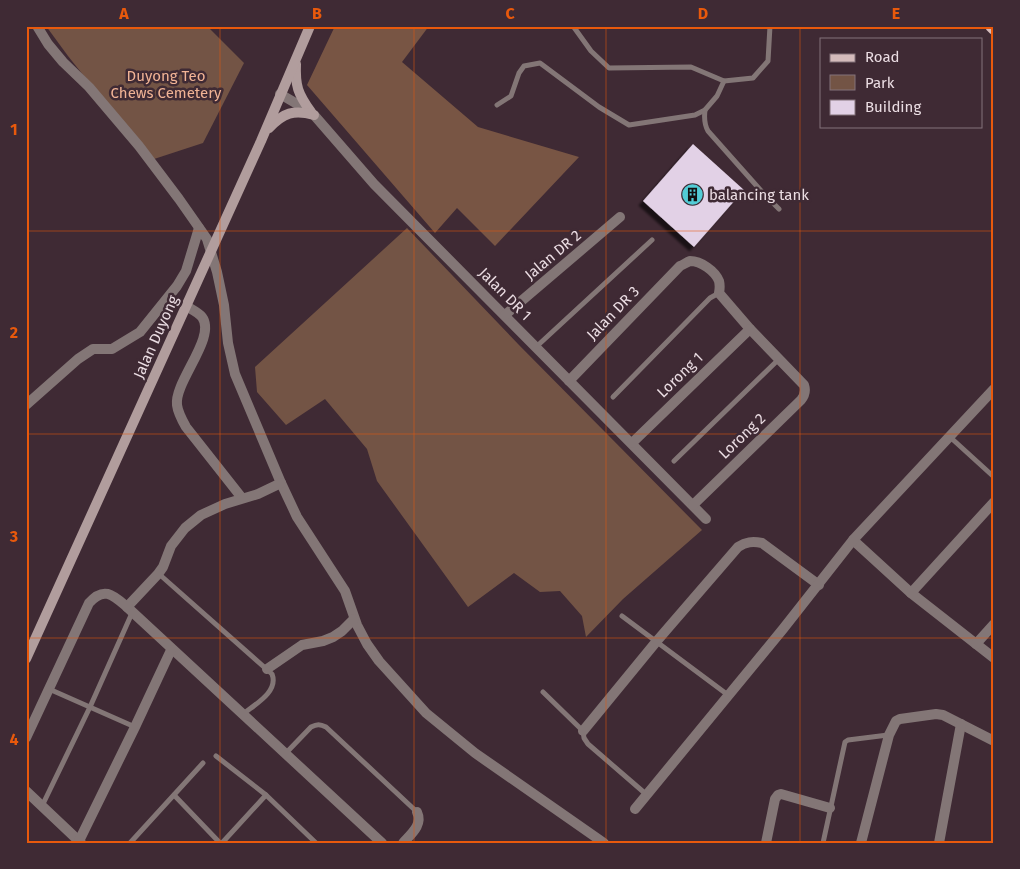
<svg xmlns="http://www.w3.org/2000/svg" width="1020" height="869" viewBox="0 0 1020 869" font-family="'Fira Sans',sans-serif">
<style>
.green{fill:#735445}
.forest{fill:#785544}
.building{fill:#e2d1e6;filter:url(#shadow)}
.lines{fill:none;stroke-linecap:round;stroke-linejoin:round}
.lane{stroke:#837676;stroke-width:5}
.street{stroke:#837676;stroke-width:10}
.secondary{stroke:#b19d9d;stroke-width:10}
.primary{stroke:#d4bbbb;stroke-width:12}
.grid{fill:none;stroke:#e8590c;stroke-width:1;stroke-opacity:0.55}
.labels{text-anchor:middle;dominant-baseline:central;stroke-width:5;stroke-linejoin:round;paint-order:stroke}
.park-label{font-size:15px;fill:#f1b395;stroke:#3f2a34}
.poi-label{font-size:15px;fill:#ebdde3;stroke:#3f2a34;text-anchor:start}
.street-label{font-size:15px;fill:#ebdde3;stroke:#3f2a34}
.neatline{fill:none;stroke:#e8590c;stroke-width:2}
.grid-label{font-size:16px;text-anchor:middle;font-weight:bold;fill:#e8590c}
</style>
<defs>
<filter id="shadow"><feDropShadow dx="-4.5" dy="4.5" stdDeviation="1" flood-color="#0009"/></filter>
</defs>
<rect width="100%" height="100%" fill="#3f2a34"/>
<!-- green -->
<g class="green">
<polygon points="46,26 207,26 244,63 203,143 151,160 68,56"/>
<polygon points="407,228 519,345 702,530 623,599 586,637 582,616 560,591 540,592 514,573 468,607 377,481 367,449 325,399 286,425 257,392 255,367"/>
</g>
<!-- forest -->
<polygon class="forest" points="335,26 429,26 402,62 478,127 579,157 495,246 457,208 435,233 307,85"/>
<!-- building -->
<polygon class="building" points="693,144 744,190 694,247 643,201"/>
<g class="lines">
<!-- lane -->
<g class="lane">
<polyline points="573,26 591,51 609,68 691,67 724,81 753,78 768,61 770,26"/>
<polyline points="497,105 511,96 519,73 524,66 540,63 599,107 629,125 695,115 705,110 717,96 724,81"/>
<path d="M705,110C704,118 704,124 708,131L763,193L779,209"/>
<polyline points="536,347 652,240"/>
<polyline points="613,397 710,298 719,293"/>
<polyline points="950,437 994,477"/>
<polyline points="674,461 779,359"/>
<path d="M159,574L272,674C279,692 254,705 243,714"/>
<polyline points="622,616 728,695"/>
<polyline points="49,689 135,727"/>
<polyline points="543,692 583,731 584,738 588,744 647,795"/>
<path d="M286,753L311,727C317,724 320,724 326,727L417,812"/>
<polyline points="216,756 266,795 316,843"/>
<polyline points="174,795 220,843"/>
<polyline points="42,806 90,707 132,613"/>
<polyline points="130,843 203,763"/>
<polyline points="222,843 266,795"/>
<polyline points="823,843 845,742 848,740 888,735"/>
</g>
<!-- street -->
<g class="street">
<polyline points="37,26 48,44 63,62 89,87 139,146 179,199 207,239 217,272 224,305 228,343 235,374 281,483 297,517 345,591 357,625 367,644 379,661 426,713 475,753 604,843"/>
<polyline points="280,94 304,108 314,115 374,184 706,519"/>
<path d="M186,306C191,309 199,313 202,317C217,337 174,382 177,405C178,413 182,420 186,427L242,498"/>
<polyline points="505,315 620,217"/>
<path d="M569,381L680,266C683,265 687,262 690,261C701,261 715,271 719,281C720,285 720,288 719,293L750,329L804,385C806,391 805,395 801,400L693,505"/>
<polyline points="26,405 78,359 93,349 112,349 140,332 177,286 186,271 199,228"/>
<polyline points="632,443 750,329"/>
<polyline points="853,540 911,593 994,658"/>
<polyline points="911,593 994,502"/>
<polyline points="127,607 158,574 163,567 171,546 185,528 201,515 225,504 258,494 281,483"/>
<polyline points="976,644 994,624"/>
<polyline points="267,669 302,645 323,641 333,637 342,631 354,619"/>
<path d="M583,731L656,642L738,547C746,542 752,541 762,543L819,585"/>
<path d="M26,738L89,603C104,586 113,595 127,607L382,843"/>
<polyline points="26,791 81,843"/>
<polyline points="635,809 783,629 853,540 994,389"/>
<polyline points="79,841 135,727 171,650"/>
<path d="M403,843C411,834 423,825 417,812"/>
<polyline points="766,843 775,799 778,795 781,794 830,808"/>
<polyline points="861,843 889,735 896,721 900,719 936,714 943,715 994,741"/>
<polyline points="939,843 961,724"/>
</g>
<!-- secondary -->
<g class="secondary">
<path d="M296,64C295,86 298,94 311,112"/>
<path d="M269,128C283,113 294,109 314,115"/>
<polyline points="26,659 261,141 310,26"/>
</g>
<!-- primary -->
<polyline class="primary" points="991,26 994,29"/>
</g>
<!-- grid -->
<path class="grid" d="M220,26V843M414,26V843M606,26V843M800,26V843M26,231H994M26,434H994M26,638H994"/>
<!-- icons -->
<defs>
<symbol id="building-disc" viewBox="-11 -11 22 22"><circle r="9.5" fill="#52ccd6" stroke="#3f2a34"/><path d="M-4-6H4V6H1V3H-1V6H-4ZM-2.5-4.3h1.7v1.8h-1.7ZM.8-4.3h1.7v1.8H.8ZM-2.5-1h1.7V.8h-1.7ZM.8-1h1.7V.8H.8Z" fill="#111"/></symbol>
</defs>
<g fill-rule="evenodd">
<use href="#building-disc" x="680" y="182" width="25" height="25"/>
</g>
<g class="labels">
<!-- park labels -->
<g class="park-label">
<text x="166" y="76">Duyong Teo<tspan x="166" dy="17">Chews Cemetery</tspan></text>
</g>
<!-- poi labels -->
<g class="poi-label">
<text x="709" y="195">balancing tank</text>
</g>
<!-- street labels -->
<g class="street-label">
<text transform="translate(553 255) rotate(-40)">Jalan DR 2</text>
<text transform="translate(505 294) rotate(45)">Jalan DR 1</text>
<text transform="translate(613 313) rotate(-46)">Jalan DR 3</text>
<text transform="translate(156 337) rotate(-66)">Jalan Duyong</text>
<text transform="translate(680 375) rotate(-44)">Lorong 1</text>
<text transform="translate(742 436) rotate(-44)">Lorong 2</text>
</g>
</g>
<!-- border -->
<rect width="1020" height="869" fill="none" stroke="#3f2a34" stroke-width="55"/>
<!-- legend -->
<rect x="820" y="38" width="162" height="90" fill="#3f2a34" stroke="#84727a"/>
<rect x="830" y="54" width="25" height="8" fill="#d4bbbb" stroke="#84727a"/>
<text x="865" y="62" font-size="15" fill="#ebdde3">Road</text>
<rect x="830" y="75" width="25" height="15" fill="#735445" stroke="#84727a"/>
<text x="865" y="88" font-size="15" fill="#ebdde3">Park</text>
<rect x="830" y="100" width="25" height="15" fill="#e2d1e6" stroke="#84727a"/>
<text x="865" y="112" font-size="15" fill="#ebdde3">Building</text>
<rect x="28" y="28" width="964" height="814" class="neatline"/>
<g class="grid-label">
<text x="124" y="19">A</text>
<text x="317" y="19">B</text>
<text x="510" y="19">C</text>
<text x="703" y="19">D</text>
<text x="896" y="19">E</text>
<text x="14" y="135">1</text>
<text x="14" y="338">2</text>
<text x="14" y="542">3</text>
<text x="14" y="745">4</text>
</g>
</svg>
